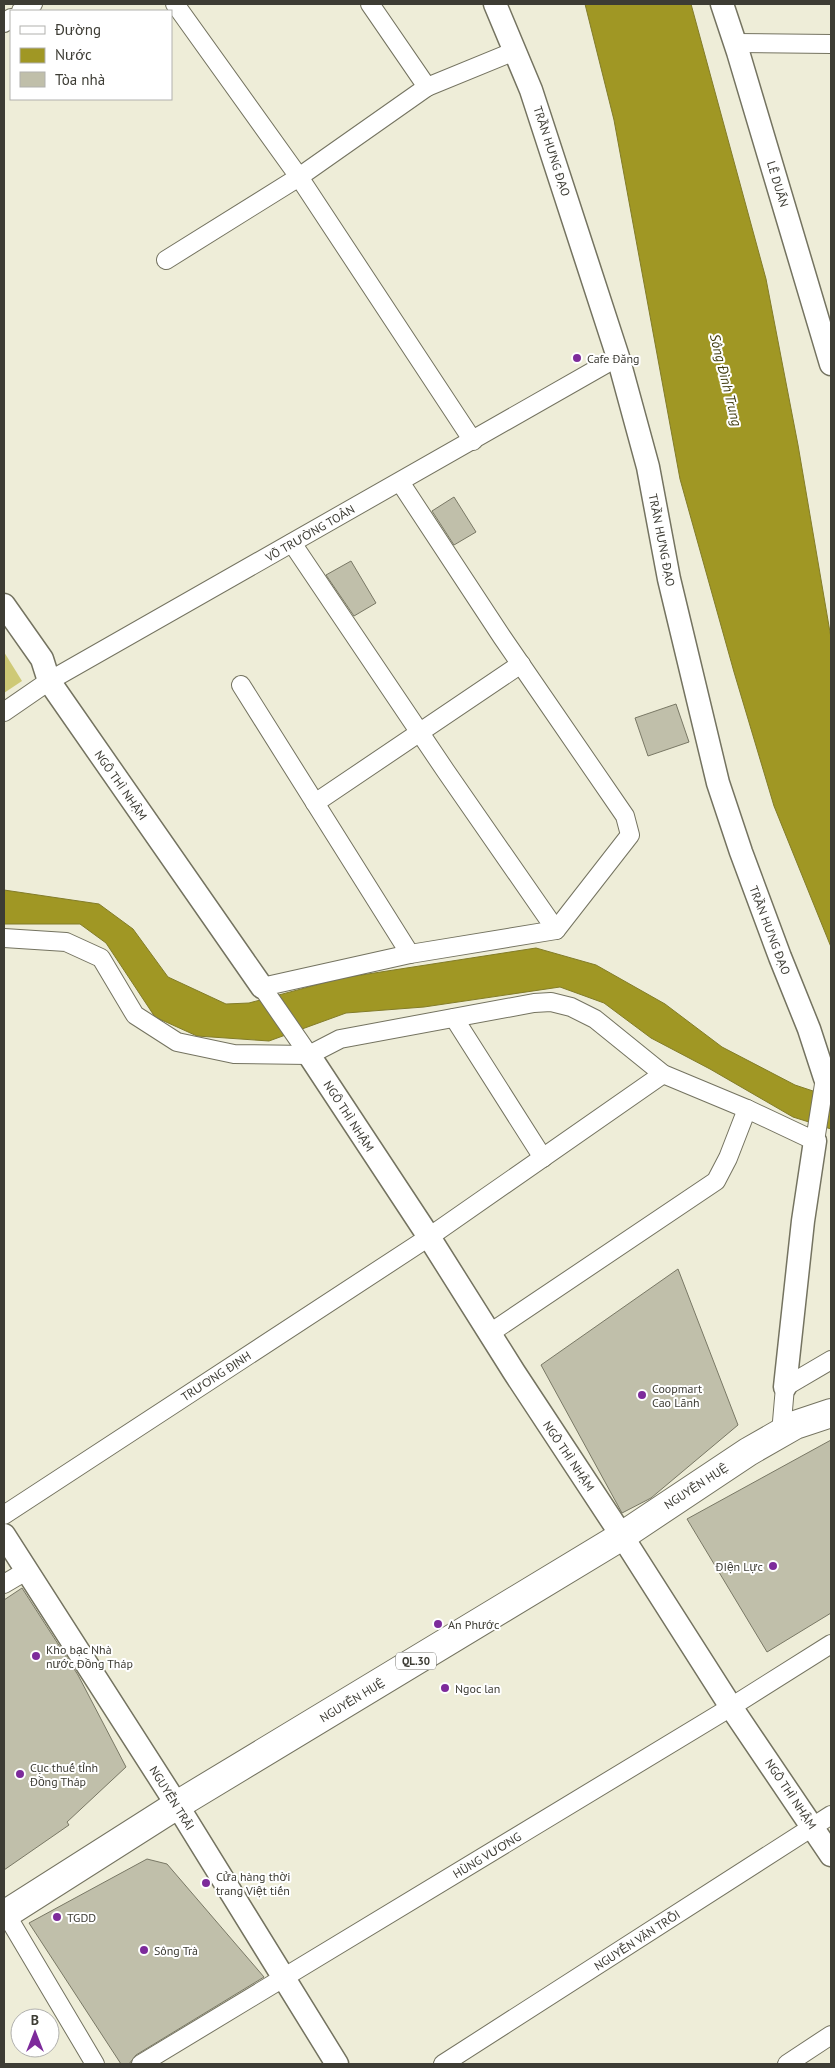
<svg xmlns="http://www.w3.org/2000/svg" width="835" height="2068" viewBox="0 0 835 2068" font-family="'PT Sans',sans-serif">
<style>
.green{fill:#cec976}
.water{fill:#a09724;stroke:#827c29}
.building{fill:#c0bfaa;stroke:#797865}
.lines{fill:none;stroke-linecap:round;stroke-linejoin:round}
.minor-casing{stroke:#747360;stroke-width:20}
.tertiary-casing{stroke:#747360;stroke-width:25}
.trunk-casing{stroke:#747360;stroke-width:30}
.minor{stroke:#fff;stroke-width:18}
.tertiary{stroke:#fff;stroke-width:22}
.trunk{stroke:#fff;stroke-width:28}
.poi-dot{fill:#7d2b9b;stroke:#fff;stroke-width:2}
.labels{text-anchor:middle;dominant-baseline:central;stroke-width:4;stroke-linejoin:round;paint-order:stroke}
.shield{fill:#fff;stroke:#777671;stroke-width:1}
.shield-label{font-size:11px;font-weight:bold;fill:#3d3c34}
.street-label{font-size:12px;fill:#3d3c34;stroke:#fff}
.poi-label{font-size:12px;fill:#3d3c34;stroke:#fff;text-anchor:start}
.water-label{font-size:14px;font-style:italic;fill:#3f3b0d;stroke:#fff}
</style>
<rect width="100%" height="100%" fill="#eeedd8"/>
<!-- green -->
<polygon class="green" points="4,652 22,681 4,693"/>
<!-- water -->
<g class="water">
<polygon points="585,4 691,4 766,279 798,445 831,638 831,947 774,806 734,672 680,479 614,120"/>
<polygon points="4,890 99,904 133,929 168,977 226,1004 249,1003 342,978 536,948 596,965 665,1004 722,1047 795,1085 831,1097 831,1129 793,1117 710,1069 651,1038 604,1003 560,987 424,1007 346,1013 269,1041 197,1036 155,1017 106,943 80,924 4,924"/>
</g>
<!-- building -->
<g class="building">
<polygon points="454,497 476,532 454,545 432,511"/>
<polygon points="351,561 376,603 354,616 326,575"/>
<polygon points="676,704 689,742 648,756 635,718"/>
<polygon points="678,1269 738,1425 651,1498 622,1513 541,1365"/>
<polygon points="831,1440 831,1613 767,1652 687,1519"/>
<polygon points="22,1588 78,1675 126,1767 67,1822 69,1825 4,1870 4,1600"/>
<polygon points="147,1859 167,1864 264,1977 136,2055 129,2064 121,2064 29,1923"/>
</g>
<g class="lines">
<defs>
<g id="minor">
<polyline points="175,4 299,177 473,441"/>
<polyline points="370,4 427,87"/>
<polyline points="21,11 33,4"/>
<polyline points="4,23 11,18"/>
<polyline points="735,43 831,44"/>
<polyline points="166,260 299,177 427,87 515,51"/>
<polyline points="292,543 445,770 556,930"/>
<polyline points="241,685 410,954"/>
<polyline points="4,712 49,681 618,357"/>
<polyline points="315,803 521,664"/>
<polyline points="4,938 66,942 101,958 135,1015 177,1042 234,1054 309,1055 340,1039 534,1003 551,1002 571,1007 595,1019 663,1074 747,1109 815,1141 825,1078"/>
<polyline points="454,1018 543,1158"/>
<polyline points="309,1055 262,987 410,954 556,930 630,835 625,816 502,637 400,482"/>
<polyline points="490,1333 716,1181 728,1158 747,1109"/>
<polyline points="781,1433 785,1387 831,1360"/>
<polyline points="4,1515 429,1237 663,1074"/>
<polyline points="4,1584 26,1571"/>
<polyline points="6,1914 95,2064"/>
<polyline points="141,2064 731,1707 831,1644"/>
<polyline points="443,2064 831,1815"/>
<polyline points="787,2064 831,2035"/>
</g>
<g id="tertiary">
<polyline points="495,4 531,90 618,357 648,467 669,579 718,783 741,852 780,957 809,1029 825,1078"/>
<polyline points="722,4 738,52 831,364"/>
<polyline points="4,605 42,659 49,681 262,987"/>
<polyline points="309,1055 429,1237 514,1372 622,1536 731,1707 831,1855"/>
<polyline points="785,1387 803,1221 815,1141"/>
<polyline points="4,1535 177,1805 337,2064"/>
</g>
<polyline id="trunk" points="4,1915 177,1805 622,1536 748,1452 795,1425 831,1413"/>
</defs>
<!-- minor casing -->
<use href="#minor" class="minor-casing"/>
<!-- tertiary casing -->
<use href="#tertiary" class="tertiary-casing"/>
<!-- trunk casing -->
<use href="#trunk" class="trunk-casing"/>
<!-- minor -->
<use href="#minor" class="minor"/>
<!-- tertiary -->
<use href="#tertiary" class="tertiary"/>
<!-- trunk -->
<use href="#trunk" class="trunk"/>
</g>
<!-- markers -->
<g class="poi-dot">
<circle cx="577" cy="358" r="5"/>
<circle cx="642" cy="1395" r="5"/>
<circle cx="773" cy="1566" r="5"/>
<circle cx="438" cy="1624" r="5"/>
<circle cx="36" cy="1656" r="5"/>
<circle cx="445" cy="1688" r="5"/>
<circle cx="20" cy="1774" r="5"/>
<circle cx="206" cy="1883" r="5"/>
<circle cx="57" cy="1917" r="5"/>
<circle cx="144" cy="1950" r="5"/>
</g>
<g class="labels">
<!-- shield labels -->
<rect class="shield" x="396" y="1652.5" width="40" height="17" rx="4"/>
<g class="shield-label">
<text x="416" y="1661">QL.30</text>
</g>
<!-- street labels -->
<g class="street-label">
<text transform="translate(552 151) rotate(72)">TRẦN HƯNG ĐẠO</text>
<text transform="translate(778 184) rotate(73)">LÊ DUẨN</text>
<text transform="translate(310 533) rotate(-30)">VÕ TRƯỜNG TOẢN</text>
<text transform="translate(662 540) rotate(79)">TRẦN HƯNG ĐẠO</text>
<text transform="translate(121 785) rotate(55)">NGÔ THÌ NHẬM</text>
<text transform="translate(770 930) rotate(69)">TRẦN HƯNG ĐẠO</text>
<text transform="translate(349 1116) rotate(57)">NGÔ THÌ NHẬM</text>
<text transform="translate(216 1376) rotate(-33)">TRƯƠNG ĐỊNH</text>
<text transform="translate(569 1456) rotate(56)">NGÔ THÌ NHẬM</text>
<text transform="translate(696 1486) rotate(-33)">NGUYỄN HUỆ</text>
<text transform="translate(352 1700) rotate(-31)">NGUYỄN HUỆ</text>
<text transform="translate(791 1794) rotate(56)">NGÔ THÌ NHẬM</text>
<text transform="translate(172 1798) rotate(58)">NGUYỄN TRÃI</text>
<text transform="translate(487 1855) rotate(-31)">HÙNG VƯƠNG</text>
<text transform="translate(637 1940) rotate(-33)">NGUYỄN VĂN TRỖI</text>
</g>
<!-- poi labels -->
<g class="poi-label">
<text x="587" y="358">Cafe Đăng</text>
<text x="652" y="1388">Coopmart<tspan x="652" dy="14">Cao Lãnh</tspan></text>
<text x="763" y="1566" text-anchor="end">ĐIện Lực</text>
<text x="448" y="1624">An Phước</text>
<text x="46" y="1649">Kho bạc Nhà<tspan x="46" dy="14">nước Đồng Tháp</tspan></text>
<text x="455" y="1688">Ngoc lan</text>
<text x="30" y="1767">Cục thuế tỉnh<tspan x="30" dy="14">Đồng Tháp</tspan></text>
<text x="216" y="1876">Cửa hàng thời<tspan x="216" dy="14">trang Việt tiến</tspan></text>
<text x="67" y="1917">TGDD</text>
<text x="154" y="1950">Sông Trà</text>
</g>
<!-- water labels -->
<g class="water-label">
<text transform="translate(726 380) rotate(76)">Sông Đình Trung</text>
</g>
</g>
<!-- border -->
<rect width="835" height="2068" fill="none" stroke="#3d3c34" stroke-width="10"/>
<!-- legend -->
<rect x="10" y="10" width="162" height="90" fill="#ffffff" stroke="#b1b1ae"/>
<rect x="20" y="26" width="25" height="8" fill="#ffffff" stroke="#b1b1ae"/>
<text x="55" y="35" font-size="15" fill="#3d3c34">Đường</text>
<rect x="20" y="48" width="25" height="15" fill="#a09724" stroke="#b1b1ae"/>
<text x="55" y="60" font-size="15" fill="#3d3c34">Nước</text>
<rect x="20" y="72" width="25" height="15" fill="#c0bfaa" stroke="#b1b1ae"/>
<text x="55" y="85" font-size="15" fill="#3d3c34">Tòa nhà</text>
<!-- north arrow -->
<g transform="translate(35 2033)"><circle r="24" fill="#ffffff" stroke="#b1b1ae"/>
<path d="M0-4L9 19L0 12L-9 19Z" fill="#7d2b9b"/>
<text y="-8" font-size="14" font-weight="bold" text-anchor="middle" fill="#3d3c34">B</text>
</g>
</svg>
